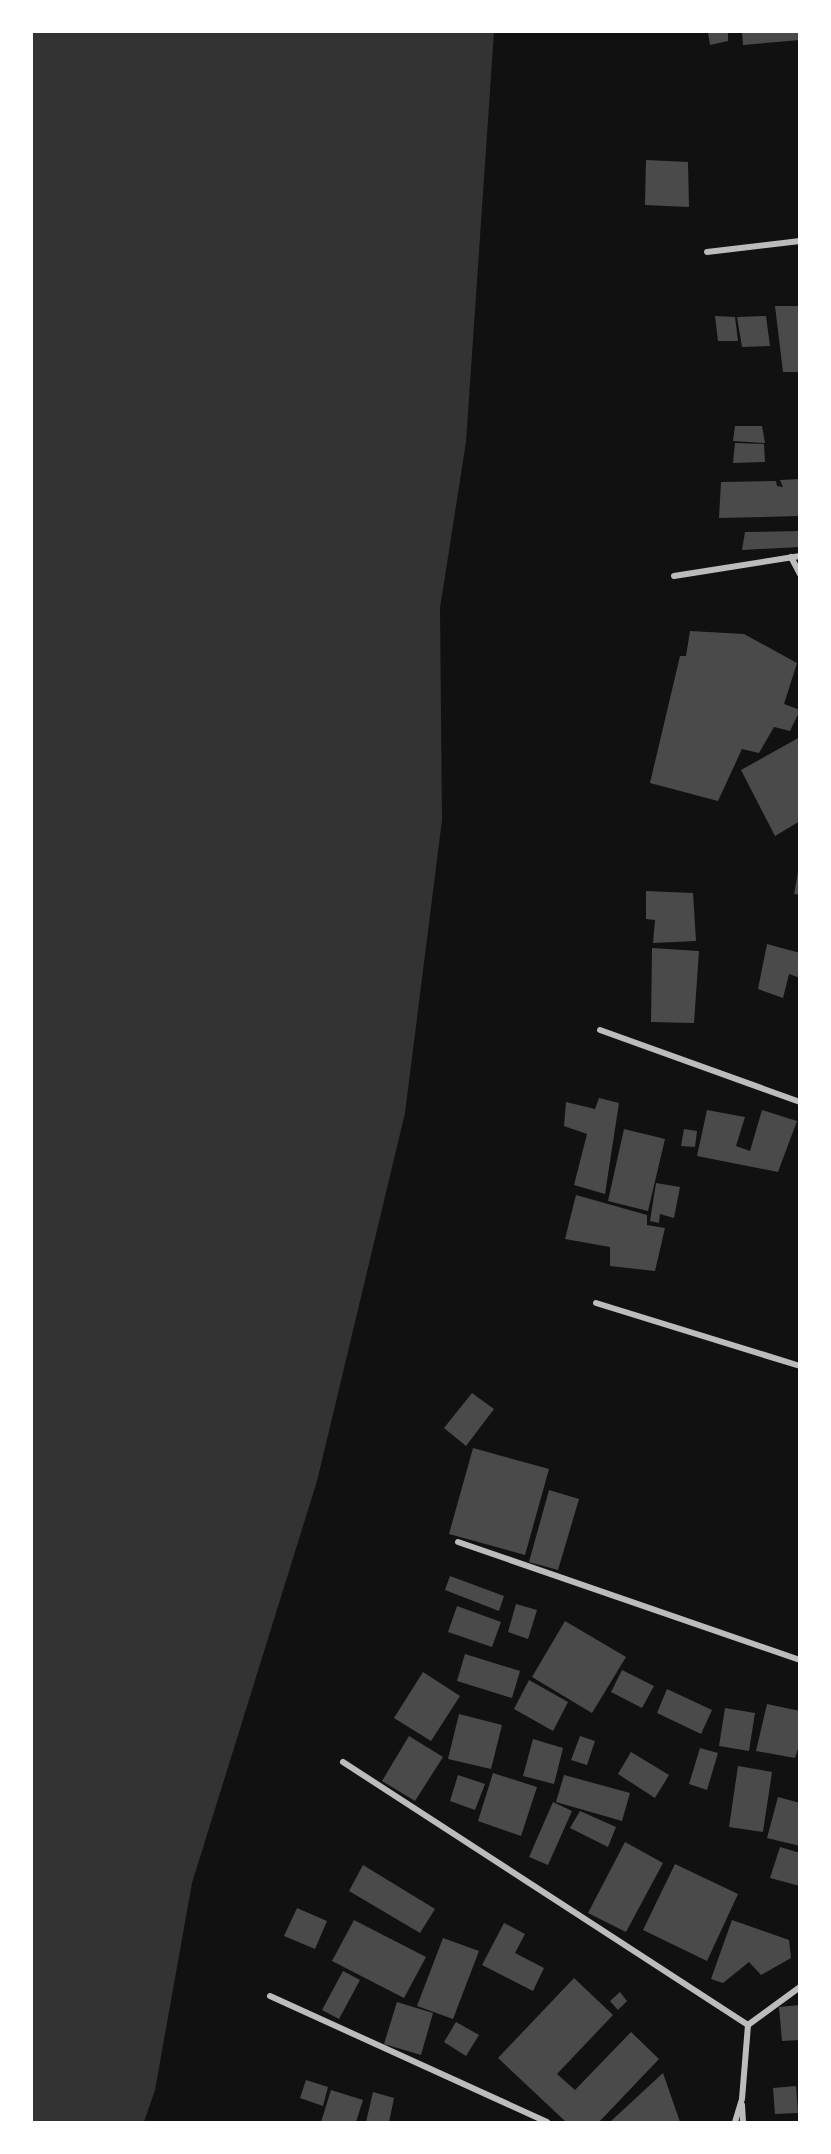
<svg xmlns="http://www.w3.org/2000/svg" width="831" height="2154" viewBox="0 0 831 2154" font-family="Roboto,sans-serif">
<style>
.water{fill:#333}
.building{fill:#4a4a4a}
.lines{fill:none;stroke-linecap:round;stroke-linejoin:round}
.minor{stroke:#bcbcbc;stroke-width:6}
</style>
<rect width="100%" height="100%" fill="#111"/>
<!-- water -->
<polygon class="water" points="32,32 494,32 466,442 440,608 442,820 405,1113 317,1481 192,1883 155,2090 144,2122 32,2122"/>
<!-- building -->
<g class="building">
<polygon points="708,32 728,32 728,41 710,45"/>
<polygon points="742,32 800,32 800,40 743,45"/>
<polygon points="646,160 688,162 689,207 645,205"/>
<polygon points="775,306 800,306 800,372 783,372"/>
<polygon points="715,316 735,317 738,341 718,341"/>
<polygon points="766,316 770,346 742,347 737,317"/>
<polygon points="735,426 762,426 765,443 733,441"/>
<polygon points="735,443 764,444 765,462 733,463"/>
<polygon points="800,479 800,516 719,518 721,482 776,481 777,486 783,487 780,480"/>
<polygon points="800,531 800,547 742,550 745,532"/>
<polygon points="690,631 744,634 797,663 784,704 800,710 790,731 774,727 759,753 742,749 718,801 650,783 680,656 686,656"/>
<polygon points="800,737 800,821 775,836 741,770"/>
<polygon points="798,872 800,895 794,894"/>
<polygon points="646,891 693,893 696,941 653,943 655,920 646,919"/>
<polygon points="767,944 800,953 800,978 789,974 783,998 758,989"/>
<polygon points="652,948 699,951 694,1023 651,1022"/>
<polygon points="599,1098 619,1103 605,1194 574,1185 587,1134 564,1126 566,1102 595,1109"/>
<polygon points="707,1110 745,1117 736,1146 750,1151 762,1110 797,1121 778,1172 697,1156"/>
<polygon points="624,1129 665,1139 648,1211 608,1201"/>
<polygon points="684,1129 697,1131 695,1147 681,1146"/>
<polygon points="656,1183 680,1187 674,1218 660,1214 659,1223 650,1221"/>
<polygon points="576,1195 647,1215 647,1225 665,1228 655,1271 610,1266 610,1247 565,1239"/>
<polygon points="472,1393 494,1409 466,1446 444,1428"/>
<polygon points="473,1448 549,1469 525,1555 449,1534"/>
<polygon points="549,1490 579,1499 558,1570 529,1562"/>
<polygon points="450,1576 504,1596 499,1611 445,1590"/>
<polygon points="516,1604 537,1610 528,1639 508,1632"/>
<polygon points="457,1606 501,1622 492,1647 448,1632"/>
<polygon points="565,1621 626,1657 592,1713 532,1677"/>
<polygon points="465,1654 520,1671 512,1698 457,1681"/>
<polygon points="622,1670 654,1686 642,1708 611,1692"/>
<polygon points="423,1672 460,1696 431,1741 394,1718"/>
<polygon points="529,1680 568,1702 553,1731 514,1709"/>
<polygon points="667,1689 712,1710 701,1734 657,1713"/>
<polygon points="767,1704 800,1711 800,1743 795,1758 756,1751"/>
<polygon points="725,1708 755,1713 749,1751 719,1746"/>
<polygon points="459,1714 502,1725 491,1769 448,1759"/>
<polygon points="409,1736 443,1757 415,1801 382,1781"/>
<polygon points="580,1736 595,1741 587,1765 571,1760"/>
<polygon points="533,1739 563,1748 554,1784 523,1776"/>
<polygon points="700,1748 718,1753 707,1790 689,1784"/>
<polygon points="631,1752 669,1775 655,1798 618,1774"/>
<polygon points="738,1766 772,1772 763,1832 729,1827"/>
<polygon points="493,1773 537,1787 521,1836 478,1821"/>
<polygon points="458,1775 485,1784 475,1810 450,1801"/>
<polygon points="564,1775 630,1793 622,1821 556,1802"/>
<polygon points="778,1797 800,1803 800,1846 767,1838"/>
<polygon points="553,1802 572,1811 548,1865 529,1857"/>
<polygon points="580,1811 616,1827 608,1847 570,1828"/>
<polygon points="625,1842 663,1863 626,1932 588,1913"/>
<polygon points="780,1847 800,1853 800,1886 770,1878"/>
<polygon points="675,1864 738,1894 707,1961 643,1930"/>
<polygon points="363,1865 435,1909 420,1933 349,1891"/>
<polygon points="297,1908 327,1921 315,1949 284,1936"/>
<polygon points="354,1920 426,1957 404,1998 332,1961"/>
<polygon points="732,1920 789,1940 791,1958 761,1975 749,1962 723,1983 711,1979"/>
<polygon points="504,1923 525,1934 515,1953 544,1968 533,1991 482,1965"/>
<polygon points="443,1938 479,1951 453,2019 417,2006"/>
<polygon points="343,1971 360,1980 339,2019 322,2010"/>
<polygon points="574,1978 613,2015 557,2074 575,2090 631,2032 659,2059 599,2122 566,2122 498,2058"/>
<polygon points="620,1992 627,2001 618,2010 610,2001"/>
<polygon points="397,2002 433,2013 421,2055 384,2044"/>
<polygon points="800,2005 800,2040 782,2041 779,2007"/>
<polygon points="456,2022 479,2035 466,2056 444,2042"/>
<polygon points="663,2073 680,2122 610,2122"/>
<polygon points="306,2080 328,2087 323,2106 300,2098"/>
<polygon points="796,2086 798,2113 775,2114 773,2088"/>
<polygon points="331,2090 363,2100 356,2122 321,2122"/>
<polygon points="373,2092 394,2098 389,2122 366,2122"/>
</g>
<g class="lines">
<!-- minor -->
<g class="minor">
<polyline points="707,252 800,241"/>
<polyline points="791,557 800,574"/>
<polyline points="674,576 800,556"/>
<polyline points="600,1030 800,1102"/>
<polyline points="596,1303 800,1366"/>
<polyline points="458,1542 800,1660"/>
<polyline points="343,1762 748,2025"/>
<polyline points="270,1996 547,2122"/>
<polyline points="742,2105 743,2122"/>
<polyline points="735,2122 742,2099 748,2025 800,1987"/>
</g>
</g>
<!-- border -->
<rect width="831" height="2154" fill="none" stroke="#ffffff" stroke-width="66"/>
</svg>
